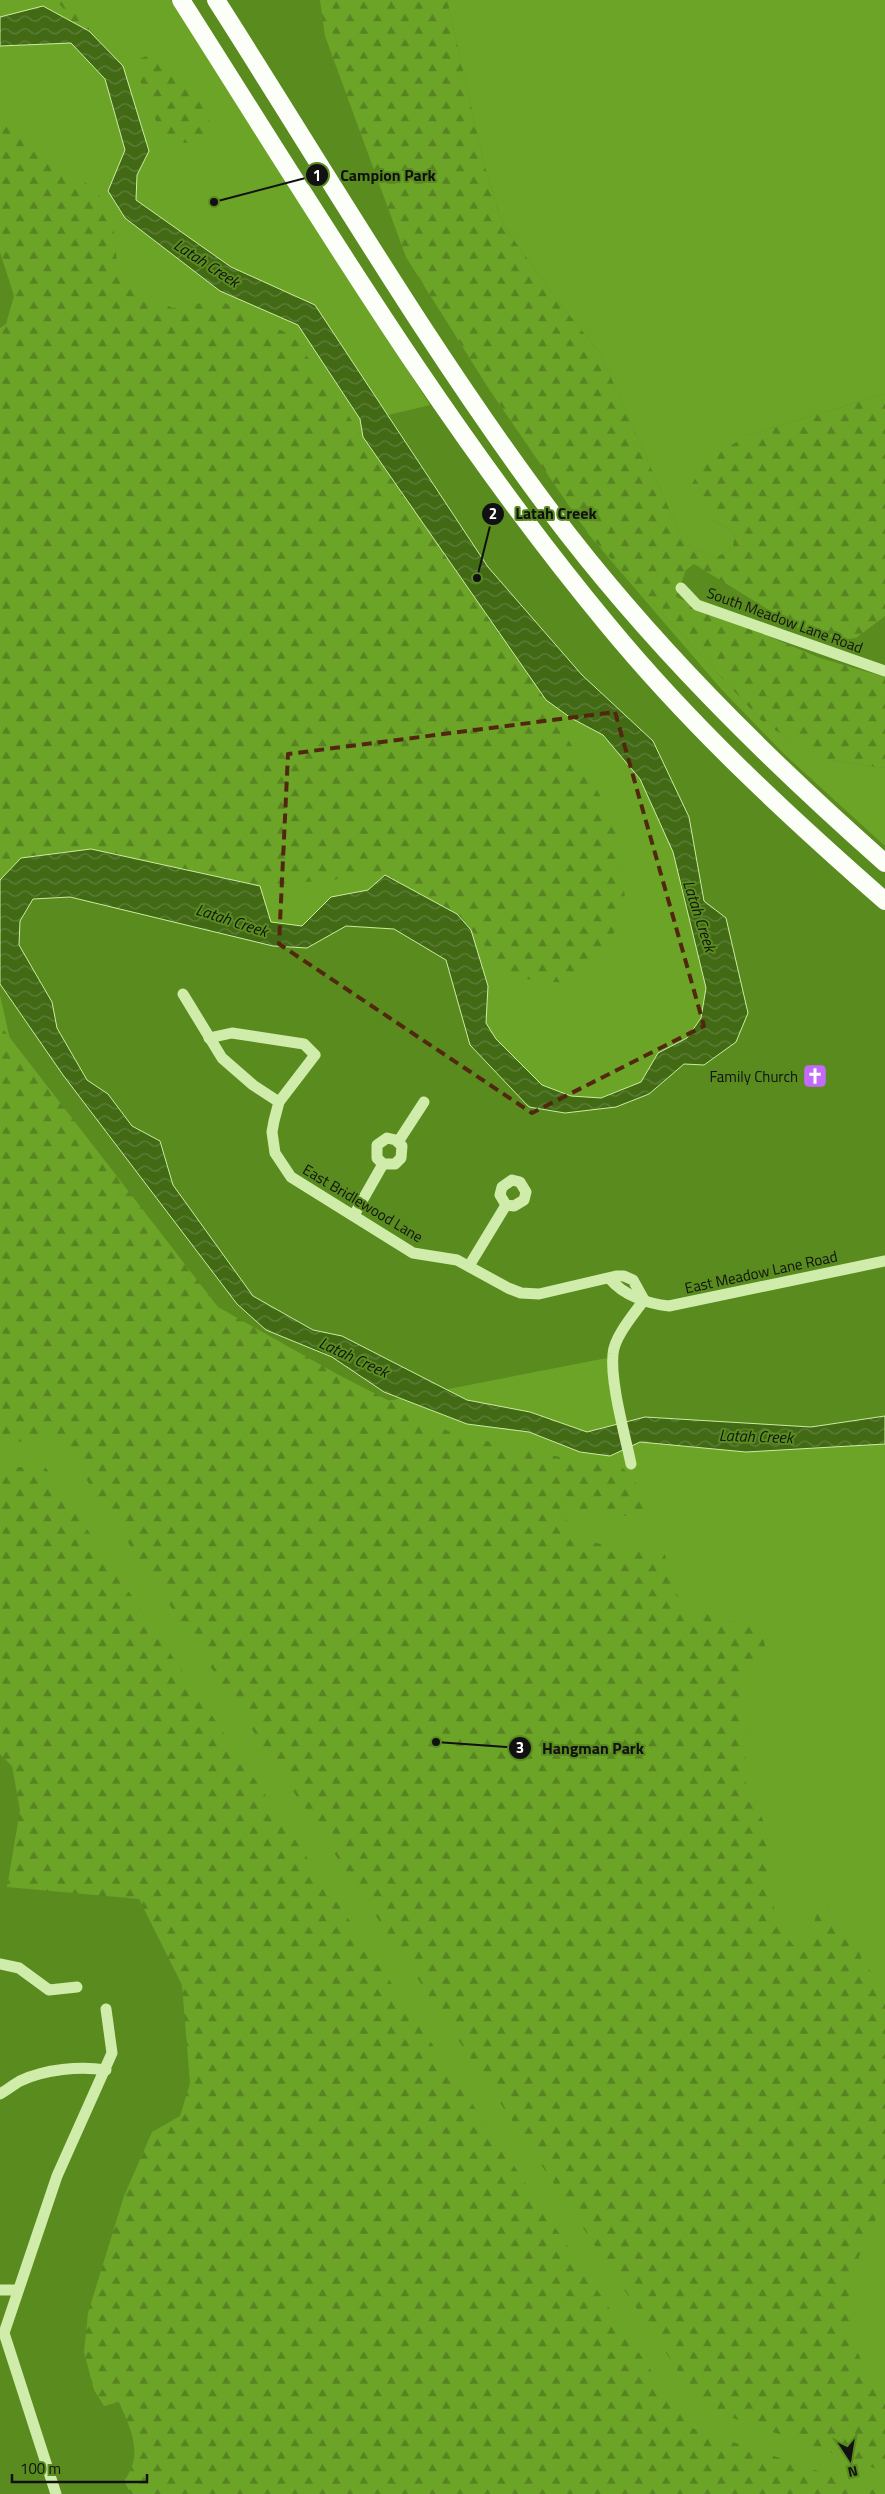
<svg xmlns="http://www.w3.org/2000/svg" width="885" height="2494" viewBox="0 0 885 2494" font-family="'Titillium Web',sans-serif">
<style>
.green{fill:#6ca428}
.forest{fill:url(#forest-firs)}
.water{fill:url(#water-waves);stroke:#cbed9e}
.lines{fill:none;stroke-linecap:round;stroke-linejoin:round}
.minor{stroke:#cfecab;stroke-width:11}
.trunk{stroke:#fbfff8;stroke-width:18}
.marked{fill:none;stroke:#522710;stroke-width:4;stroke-dasharray:10 6;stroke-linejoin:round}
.labels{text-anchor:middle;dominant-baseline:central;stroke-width:4;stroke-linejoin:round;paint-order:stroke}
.street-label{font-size:15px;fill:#111;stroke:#598b1f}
.poi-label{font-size:15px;fill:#111;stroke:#598b1f;text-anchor:end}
.water-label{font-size:16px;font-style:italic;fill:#111;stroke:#598b1f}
.leader{fill:none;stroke:#111;stroke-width:2}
.callout-dot{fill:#111;stroke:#598b1f;stroke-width:2}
.mark-label{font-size:15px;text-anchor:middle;font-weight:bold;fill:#fff}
.callout-label{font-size:16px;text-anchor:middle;font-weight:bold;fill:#111;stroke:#598b1f;stroke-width:4;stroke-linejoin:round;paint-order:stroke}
</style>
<defs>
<pattern id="forest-firs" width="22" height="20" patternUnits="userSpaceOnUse" patternTransform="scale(1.25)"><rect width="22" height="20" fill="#6ca428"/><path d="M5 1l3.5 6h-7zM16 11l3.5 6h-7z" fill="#578421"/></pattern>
<pattern id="water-waves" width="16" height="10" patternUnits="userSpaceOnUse" patternTransform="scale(1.25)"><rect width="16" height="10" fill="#426a15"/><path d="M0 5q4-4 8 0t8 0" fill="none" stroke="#607e3e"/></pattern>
</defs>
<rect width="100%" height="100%" fill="#598b1f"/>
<!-- green -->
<g class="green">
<polygon points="0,0 171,0 430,405 372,419 477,578 611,723 674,823 717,1023 644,1089 609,1103 568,1105 476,1033 471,981 402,906 306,936 116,881 0,904 0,328 6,324 14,296 0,252"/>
<polygon points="447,0 885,0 885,394 746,436 712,520 735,532 733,548 715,558 685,545 600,353 556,299 503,225 484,164"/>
<polygon points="589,535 762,721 829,760 885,768 885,846 784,754 722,690"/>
<polygon points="0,995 104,1456 607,1358 611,1390 620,1433 885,1428 885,2494 331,2494 207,1948 0,1481"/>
</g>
<!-- forest -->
<g class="forest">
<polygon points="56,0 69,0 88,21 89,31 67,19 63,8"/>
<polygon points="320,0 447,0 484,164 503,225 556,299 600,353 685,545 715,558 733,548 735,532 712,520 690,488 703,463 746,436 885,394 885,616 856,638 841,640 805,632 694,564 686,570 676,597 820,658 885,677 885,768 829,760 787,738 762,721 589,535 489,389 406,257 325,36"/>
<path d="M152,54L162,57L171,64L209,111L210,141C198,144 191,144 179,142C151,137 158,115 148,94C142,81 130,75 136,60Z"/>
<polygon points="0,113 97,192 112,213 118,272 172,308 219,300 293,336 546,700 614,820 626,904 610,942 566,983 514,978 457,914 385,875 260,886 90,849 21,858 0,879 0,329 7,324 15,296 0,248"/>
<polygon points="0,1025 218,1307 337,1374 454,1434 574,1460 621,1466 656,1506 649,1518 567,1511 567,1534 607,1546 664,1552 681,1606 762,1630 767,1656 744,1681 746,1784 768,1831 775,1920 793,1945 812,1944 815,1918 820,1899 855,1941 863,1962 873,1974 878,1989 885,1995 885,2198 855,2266 852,2340 869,2377 885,2386 885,2472 702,2407 56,1434 0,1446"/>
<path d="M44,1465L689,2427L885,2494H131L124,2481C144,2454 131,2430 119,2402L104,2406L94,2390L84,2352L88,2313L124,2196L152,2132L180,2116L190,2083L182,1985L139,1899L7,1887L20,1810L12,1766L0,1754V1469Z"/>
</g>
<!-- water -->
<polygon class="water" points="43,6 89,31 123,66 149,151 137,175 136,200 231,267 315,305 488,567 582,675 653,741 689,817 704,901 726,918 748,1013 736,1042 704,1065 684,1064 649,1094 616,1107 565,1113 529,1107 470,1045 446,960 394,929 346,926 307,948 273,946 70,897 33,899 20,921 19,945 52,1002 57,1028 87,1080 108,1094 132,1126 160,1141 173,1185 253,1296 313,1330 342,1336 467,1400 530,1412 587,1432 645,1417 811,1427 885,1416 885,1444 746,1452 640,1442 610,1456 580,1452 529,1432 467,1424 384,1392 332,1357 266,1330 237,1304 63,1075 0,984 0,880 21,858 91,849 260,886 271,922 302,926 331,897 368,890 385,875 457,914 471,930 488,986 486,1023 496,1039 542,1085 571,1096 601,1098 641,1082 658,1053 687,1038 701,1018 706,988 673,852 640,779 603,735 571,718 546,700 363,437 360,419 298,325 220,291 125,218 108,191 125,150 105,79 71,43 0,46 0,17"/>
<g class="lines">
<!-- minor -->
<g class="minor">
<polyline points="681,588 697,605 885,671"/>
<polyline points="183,994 222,1058 253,1085 279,1102"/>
<polyline points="209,1038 232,1033 304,1044 315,1055 279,1102 274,1121 272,1132 275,1153 291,1177 413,1253 457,1260 508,1288 521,1293 539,1294 616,1276 624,1276 633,1280 644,1300"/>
<polyline points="398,1142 424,1102"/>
<polyline points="354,1215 383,1164 395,1164 401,1158 402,1146 396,1140 387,1138 377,1145 377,1158 383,1164"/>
<polyline points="469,1266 506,1205 514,1206 524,1200 526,1192 520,1182 512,1180 502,1187 500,1195 506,1205"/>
<path d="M610,1279C623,1295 648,1304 669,1306L885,1261"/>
<path d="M631,1464C625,1435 610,1382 613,1354C614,1337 634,1314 644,1300"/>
<polyline points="0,1964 19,1968 49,1990 77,1987"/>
<path d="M0,2094C7,2090 13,2085 20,2081C45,2069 80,2066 106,2070"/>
<polyline points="0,2290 18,2290"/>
<polyline points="56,2494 4,2333 57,2176 112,2053 106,2009"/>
</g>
<!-- trunk -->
<g class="trunk">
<path d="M181,0C316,212 446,430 607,624C690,725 787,815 885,901"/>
<path d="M216,0C326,172 429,349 551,512C648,641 764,756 885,863"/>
</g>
</g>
<!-- marked area -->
<path class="marked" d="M615,712L704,1026L532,1113L279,944L288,754Z"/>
<!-- icons -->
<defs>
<symbol id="church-square" viewBox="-11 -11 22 22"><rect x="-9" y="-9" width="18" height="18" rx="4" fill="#c26bfa" stroke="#598b1f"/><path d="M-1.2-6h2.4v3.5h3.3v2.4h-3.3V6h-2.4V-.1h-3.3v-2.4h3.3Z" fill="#fff"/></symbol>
</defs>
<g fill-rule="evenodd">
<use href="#church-square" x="801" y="1062" width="28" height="28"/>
</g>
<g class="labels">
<!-- street labels -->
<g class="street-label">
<text transform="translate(785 620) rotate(20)">South Meadow Lane Road</text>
<text transform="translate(363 1203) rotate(31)">East Bridlewood Lane</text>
<text transform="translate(761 1272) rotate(-12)">East Meadow Lane Road</text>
</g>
<!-- poi labels -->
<g class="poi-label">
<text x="798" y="1076">Family Church</text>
</g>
<!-- water labels -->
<g class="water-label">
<text transform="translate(207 263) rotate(33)">Latah Creek</text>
<text transform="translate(700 916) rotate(72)">Latah Creek</text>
<text transform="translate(232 920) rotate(18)">Latah Creek</text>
<text transform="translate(354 1357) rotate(25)">Latah Creek</text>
<text transform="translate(756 1436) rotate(2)">Latah Creek</text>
</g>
</g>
<!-- callouts -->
<path class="leader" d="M214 202L317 175M477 578L493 514M436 1742L520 1748"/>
<g class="callout-dot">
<circle cx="214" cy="202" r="5"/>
<circle cx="477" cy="578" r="5"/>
<circle cx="436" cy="1742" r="5"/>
<circle cx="317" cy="175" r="12"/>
<circle cx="493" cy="514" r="12"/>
<circle cx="520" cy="1748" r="12"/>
</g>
<g class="mark-label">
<text x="317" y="181">1</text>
<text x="493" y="519">2</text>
<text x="520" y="1753">3</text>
</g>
<g class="callout-label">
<text x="388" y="181">Campion Park</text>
<text x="556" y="519">Latah Creek</text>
<text x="593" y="1754">Hangman Park</text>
</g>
<!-- north arrow -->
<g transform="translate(850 2459) rotate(168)" stroke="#598b1f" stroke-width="4" paint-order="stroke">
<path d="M0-4L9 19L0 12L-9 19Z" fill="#111111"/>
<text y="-8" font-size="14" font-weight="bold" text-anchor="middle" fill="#111111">N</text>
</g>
<!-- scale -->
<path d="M12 2474v8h135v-8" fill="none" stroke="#111111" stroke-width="2.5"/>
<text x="20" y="2474" font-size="15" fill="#111111" stroke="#598b1f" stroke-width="4" paint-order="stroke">100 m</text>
</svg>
